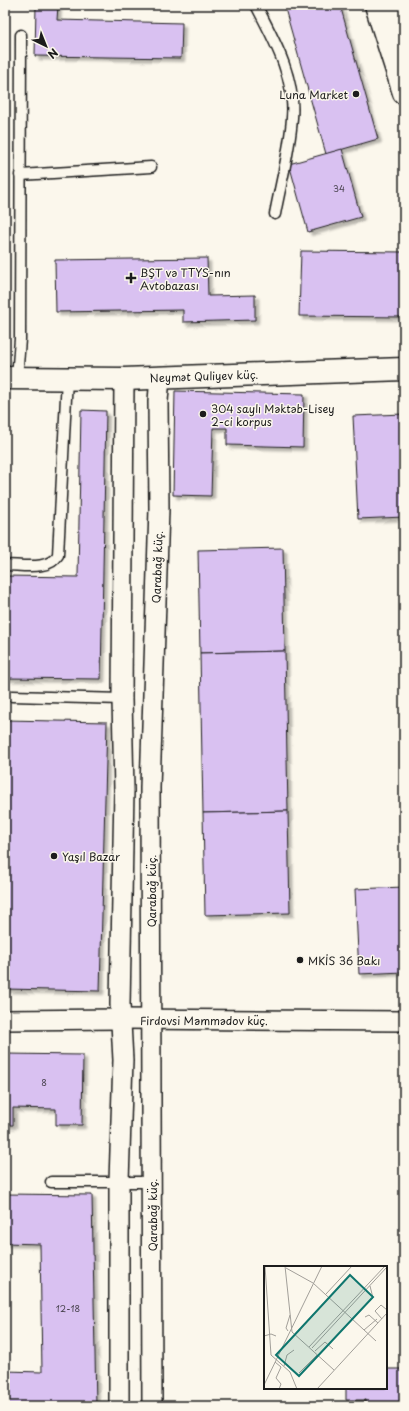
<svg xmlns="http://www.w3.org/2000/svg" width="409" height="1411" viewBox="0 0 409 1411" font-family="'Playpen Sans',sans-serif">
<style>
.building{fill:#d9c1f1;stroke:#1c1c1c;filter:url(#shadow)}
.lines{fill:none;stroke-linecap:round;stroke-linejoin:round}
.lane-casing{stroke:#1c1c1c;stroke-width:13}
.street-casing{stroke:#1c1c1c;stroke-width:22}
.secondary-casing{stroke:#1c1c1c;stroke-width:25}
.lane{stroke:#fbf7ec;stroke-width:10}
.street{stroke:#fbf7ec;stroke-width:19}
.secondary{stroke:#fbf7ec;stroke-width:22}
.poi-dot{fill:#1c1c1c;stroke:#fbf7ec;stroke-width:1.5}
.labels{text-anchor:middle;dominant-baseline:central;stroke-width:3;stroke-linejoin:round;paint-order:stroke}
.number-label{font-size:9px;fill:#4b4551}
.poi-label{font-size:11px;fill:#1c1c1c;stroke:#fbf7ec;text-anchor:start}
.street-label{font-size:11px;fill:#1c1c1c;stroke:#fbf7ec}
.inset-road{fill:none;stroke:#a29f99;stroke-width:1}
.view{fill:#0f766e;fill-opacity:0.15;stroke:#0f766e;stroke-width:2}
.inset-edge{fill:none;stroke:#1c1c1c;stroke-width:2}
</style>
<defs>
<filter id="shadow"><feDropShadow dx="3.5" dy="3.5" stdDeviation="1" flood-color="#0004"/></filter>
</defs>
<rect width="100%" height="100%" fill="#fbf7ec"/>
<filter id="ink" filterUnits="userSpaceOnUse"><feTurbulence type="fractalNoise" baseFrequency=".025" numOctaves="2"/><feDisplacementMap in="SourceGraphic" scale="8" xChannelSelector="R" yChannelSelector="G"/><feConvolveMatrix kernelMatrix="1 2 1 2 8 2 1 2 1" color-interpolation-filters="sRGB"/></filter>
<g filter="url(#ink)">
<!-- building -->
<g class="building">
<polygon points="36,5 58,5 57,20 182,23 181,58 35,56"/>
<polygon points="284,5 340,5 378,139 326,154"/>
<polygon points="342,149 361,217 308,232 289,164"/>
<polygon points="301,251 404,252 404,317 299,316"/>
<polygon points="207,258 208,296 255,295 255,320 183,322 183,310 56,312 55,260"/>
<polygon points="175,391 304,394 303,447 227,445 227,428 213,428 211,496 173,495"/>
<polygon points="81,410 106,411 101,679 5,678 5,576 78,577"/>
<polygon points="404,414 404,517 358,519 353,416"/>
<polygon points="283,548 285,651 200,653 198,550"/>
<polygon points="285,651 288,811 203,813 200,653"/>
<polygon points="5,720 107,722 100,991 5,989"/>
<polygon points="288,811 290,913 205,915 203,813"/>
<polygon points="404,887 404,972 359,974 355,889"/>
<polygon points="5,1054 83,1055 82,1125 56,1125 56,1109 13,1108 13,1125 5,1125"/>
<polygon points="5,1194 92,1195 96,1406 8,1406 5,1403 5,1371 42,1372 40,1244 5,1243"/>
<polygon points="386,1369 403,1369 402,1406 366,1406 366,1400 346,1400 346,1388 386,1388"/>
</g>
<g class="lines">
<defs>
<g id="lane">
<path d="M256,5C273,38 296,78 292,118C290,150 281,182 275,214"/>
<polyline points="20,175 151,167"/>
<polyline points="17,378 20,339 21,35"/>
<path d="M5,565C22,565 49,571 58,555L67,378"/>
<polyline points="12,696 122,699"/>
<polyline points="51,1182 152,1182"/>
</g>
<g id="street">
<polyline points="5,1020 121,1019 404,1021"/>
<polyline points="119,1406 119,1181 123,1060 120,1004 124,790 122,699 124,379"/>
<polyline points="152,1406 150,788 159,509 158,401 160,377"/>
</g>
<g id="secondary">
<polyline points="376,5 404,93"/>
<polyline points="394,5 404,37"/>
<polyline points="5,378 124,379 404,369"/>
</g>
</defs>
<!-- lane casing -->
<use href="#lane" class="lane-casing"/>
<!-- street casing -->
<use href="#street" class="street-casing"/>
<!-- secondary casing -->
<use href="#secondary" class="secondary-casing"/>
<!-- lane -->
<use href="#lane" class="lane"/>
<!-- street -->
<use href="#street" class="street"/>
<!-- secondary -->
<use href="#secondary" class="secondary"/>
</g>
</g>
<!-- markers -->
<g class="poi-dot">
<circle cx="356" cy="94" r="4"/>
<path d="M129 272h4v4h4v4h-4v4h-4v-4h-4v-4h4z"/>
<circle cx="203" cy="414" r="4"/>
<circle cx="54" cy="856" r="4"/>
<circle cx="300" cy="960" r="4"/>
</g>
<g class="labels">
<!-- number labels -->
<g class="number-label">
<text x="339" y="188">34</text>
<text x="44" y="1082">8</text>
<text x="68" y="1308">12-18</text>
</g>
<!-- poi labels -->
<g class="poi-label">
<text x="348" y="94" text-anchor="end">Luna Market</text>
<text x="140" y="272">BŞT və TTYS-nın<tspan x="140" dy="13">Avtobazası</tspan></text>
<text x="211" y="408">304 saylı Məktəb-Lisey<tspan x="211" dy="13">2-ci korpus</tspan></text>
<text x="62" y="856">Yaşıl Bazar</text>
<text x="308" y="960">MKİS 36 Bakı</text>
</g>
<!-- street labels -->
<g class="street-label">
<text transform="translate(204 376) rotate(-2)">Neymət Quliyev küç.</text>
<text transform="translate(157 567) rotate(-88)">Qarabağ küç.</text>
<text transform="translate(151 891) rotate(-90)">Qarabağ küç.</text>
<text x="204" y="1020">Firdovsi Məmmədov küç.</text>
<text transform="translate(152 1215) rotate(-90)">Qarabağ küç.</text>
</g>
</g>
<!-- overview -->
<g transform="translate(264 1266)">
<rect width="123" height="123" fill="#fbf7ec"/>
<path class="inset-road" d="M1,0L7,89M21,0L28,66L70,104M22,2L49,17L112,75M62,28L88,0M102,39L109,32L106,20M101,51L105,49L114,57M118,53L111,45L117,39L123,44M100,64L113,53M24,65L22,62L26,49M0,70L7,68L12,70M45,81L121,0M48,82L123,1M51,85L61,76L69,83M7,89L26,106L33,123M11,96L17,101L12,112L17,118L15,123M20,100L23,89L30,84M35,107L53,89M0,119L58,0M53,123L123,47"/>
<path class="view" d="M86,9L109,31L35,110L12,89Z"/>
<rect width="123" height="123" class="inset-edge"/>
</g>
<!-- margin -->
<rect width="409" height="1411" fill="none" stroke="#fbf7ec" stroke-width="20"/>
<rect x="10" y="10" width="389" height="1391" fill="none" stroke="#1c1c1c" stroke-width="1.5" filter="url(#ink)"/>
<!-- north arrow -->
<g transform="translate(46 46) rotate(137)" stroke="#fbf7ec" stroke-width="3" paint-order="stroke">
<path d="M0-3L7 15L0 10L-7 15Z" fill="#1c1c1c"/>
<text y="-6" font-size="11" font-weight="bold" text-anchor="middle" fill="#1c1c1c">N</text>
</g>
</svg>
